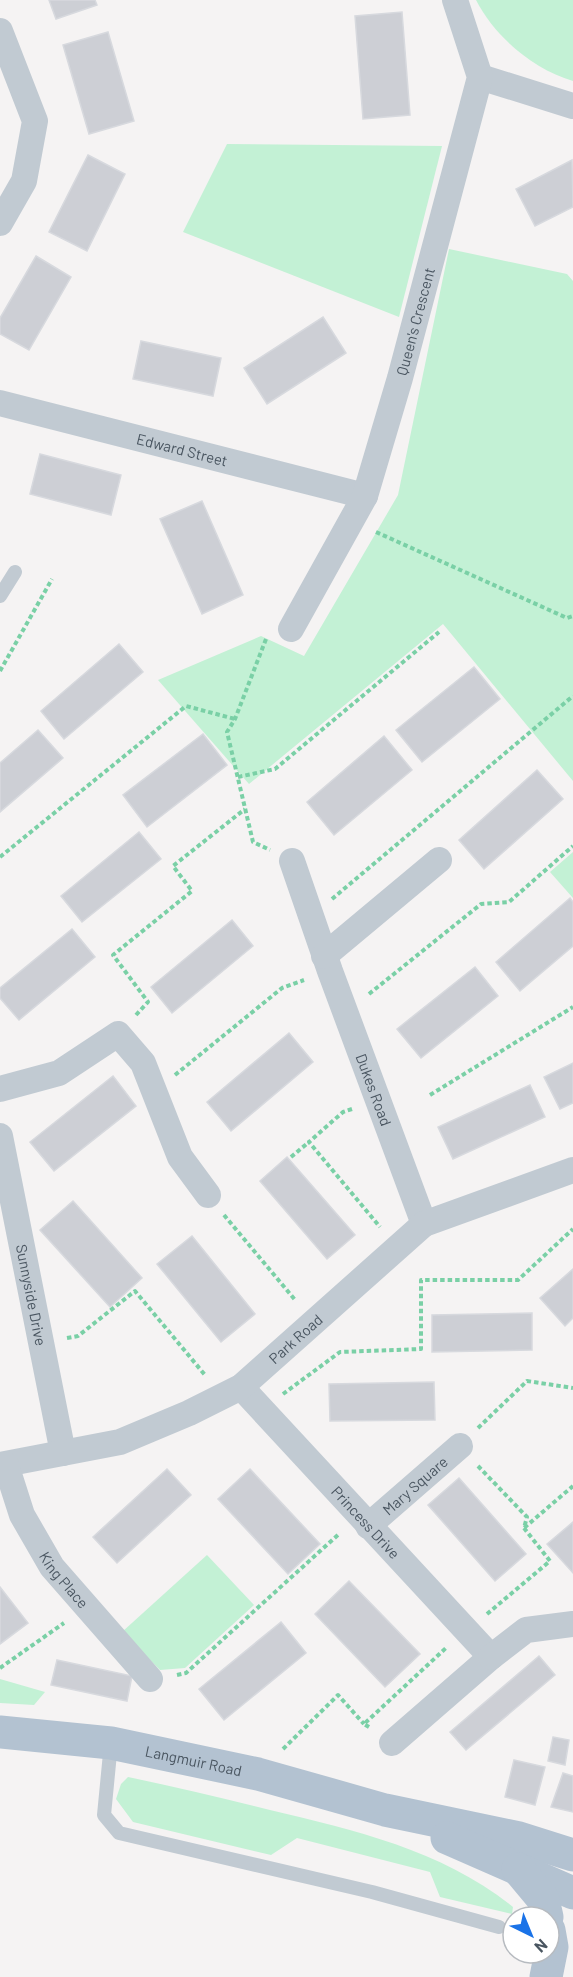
<svg xmlns="http://www.w3.org/2000/svg" width="573" height="1977" viewBox="0 0 573 1977" font-family="Barlow,sans-serif">
<style>
.green{fill:#c3f1d5}
.building{fill:#cdcfd5;stroke:#d7d9de;stroke-width:1.5}
.lines{fill:none;stroke-linecap:round;stroke-linejoin:round}
.path{stroke:#7ad0a6;stroke-width:4;stroke-dasharray:4.5 3;stroke-linecap:butt}
.lane{stroke:#c1cad2;stroke-width:14}
.street{stroke:#c1cad2;stroke-width:26}
.primary{stroke:#b3c2d1;stroke-width:33}
.labels{text-anchor:middle;dominant-baseline:central;stroke-width:5;stroke-linejoin:round;paint-order:stroke}
.street-label{font-size:15px;fill:#4a5661;stroke:#fff}
</style>
<rect width="100%" height="100%" fill="#f5f3f3"/>
<!-- green -->
<g class="green">
<path d="M476,0H573V81C533,69 495,37 476,0Z"/>
<polygon points="227,144 442,146 399,317 183,232"/>
<polygon points="449,249 567,274 573,281 573,781 443,624 249,784 158,680 261,636 304,656 398,495"/>
<polygon points="573,852 573,898 550,872"/>
<polygon points="207,1555 254,1605 185,1668 160,1670 122,1632"/>
<polygon points="0,1679 45,1692 34,1705 0,1703"/>
<path d="M128,1777C176,1787 223,1798 270,1810C355,1830 444,1851 513,1907L512,1914L440,1897L430,1872L297,1838L271,1855L133,1822L116,1799L121,1784Z"/>
</g>
<!-- building -->
<g class="building">
<polygon points="49,0 95,0 97,5 56,19"/>
<polygon points="402,12 410,115 363,119 355,16"/>
<polygon points="108,32 134,121 89,134 63,45"/>
<polygon points="88,155 125,174 87,251 49,232"/>
<polygon points="572,160 573,207 535,226 516,189"/>
<polygon points="36,256 71,277 29,350 0,334 0,318"/>
<polygon points="323,317 346,353 267,404 244,368"/>
<polygon points="141,341 221,358 213,396 133,379"/>
<polygon points="40,454 121,475 111,515 30,494"/>
<polygon points="202,501 243,595 202,614 160,519"/>
<polygon points="119,644 143,672 64,739 41,711"/>
<polygon points="474,667 500,699 422,762 396,730"/>
<polygon points="38,730 63,758 0,812 0,763"/>
<polygon points="203,734 227,765 147,827 123,795"/>
<polygon points="384,736 412,770 334,835 307,802"/>
<polygon points="537,770 563,799 484,869 459,840"/>
<polygon points="139,832 161,859 82,922 61,896"/>
<polygon points="570,898 573,902 573,946 520,991 496,962"/>
<polygon points="232,920 253,946 172,1013 151,987"/>
<polygon points="72,929 95,957 19,1020 0,998 0,988"/>
<polygon points="475,967 498,996 421,1058 397,1029"/>
<polygon points="289,1033 313,1062 231,1131 207,1102"/>
<polygon points="573,1063 573,1103 560,1109 544,1077"/>
<polygon points="113,1076 136,1106 54,1171 30,1142"/>
<polygon points="530,1085 545,1117 453,1159 438,1127"/>
<polygon points="287,1157 355,1235 327,1259 260,1181"/>
<polygon points="73,1201 142,1278 110,1307 40,1230"/>
<polygon points="192,1236 255,1314 221,1342 157,1264"/>
<polygon points="573,1269 573,1318 565,1326 540,1298"/>
<polygon points="532,1313 532,1350 432,1352 432,1315"/>
<polygon points="434,1382 435,1420 330,1421 329,1384"/>
<polygon points="167,1469 191,1495 117,1563 93,1537"/>
<polygon points="250,1469 320,1544 288,1574 218,1499"/>
<polygon points="459,1478 526,1554 495,1581 428,1505"/>
<polygon points="573,1522 573,1573 547,1544"/>
<polygon points="349,1581 420,1654 385,1687 315,1614"/>
<polygon points="0,1587 28,1623 0,1644"/>
<polygon points="281,1622 306,1653 224,1720 199,1689"/>
<polygon points="539,1656 555,1675 466,1750 450,1732"/>
<polygon points="57,1660 132,1676 127,1701 51,1685"/>
<polygon points="553,1737 569,1740 565,1765 548,1761"/>
<polygon points="514,1760 545,1767 535,1805 505,1797"/>
<polygon points="563,1773 573,1776 573,1812 551,1807"/>
</g>
<g class="lines">
<!-- path -->
<g class="path">
<polyline points="376,532 567,618 573,616"/>
<polyline points="266,639 235,719 227,732 253,842 270,850"/>
<polyline points="0,671 52,579"/>
<polyline points="238,777 275,769 439,632"/>
<polyline points="0,857 186,706 235,719"/>
<polyline points="332,899 573,696"/>
<polyline points="369,994 481,904 509,902 573,846"/>
<polyline points="136,1015 148,1002 113,955 192,891 173,866 245,809"/>
<polyline points="175,1075 282,988 304,980"/>
<polyline points="430,1095 573,1007"/>
<polyline points="352,1109 343,1112 309,1142 380,1227"/>
<polyline points="291,1157 309,1142"/>
<polyline points="224,1215 296,1301"/>
<polyline points="67,1338 78,1336 135,1291 205,1375"/>
<polyline points="283,1394 340,1352 421,1349 421,1280 518,1280 573,1229"/>
<polyline points="478,1428 527,1381 573,1388"/>
<polyline points="478,1466 527,1517 524,1528 573,1486"/>
<polyline points="487,1614 550,1561 524,1528"/>
<polyline points="0,1668 64,1623"/>
<polyline points="177,1675 186,1673 340,1533"/>
<polyline points="369,1727 364,1724 447,1647"/>
<polyline points="283,1749 338,1695 364,1724"/>
</g>
<!-- lane -->
<g class="lane">
<polyline points="0,596 15,572"/>
<polyline points="111,1743 104,1815 119,1833 372,1892 499,1927"/>
</g>
<!-- street -->
<g class="street">
<polyline points="0,31 35,121 24,181 0,223"/>
<polyline points="480,77 573,106"/>
<path id="s1" d="M0,403L365,496"/>
<path id="s2" d="M291,629L365,496L400,378L480,77L455,0"/>
<path id="s3" d="M292,861L330,971L424,1224"/>
<polyline points="324,956 439,860"/>
<polyline points="0,1089 59,1073 118,1034 143,1063 180,1157 208,1195"/>
<path id="s4" d="M0,1136L63,1453"/>
<path id="s5" d="M241,1387L491,1657L392,1743"/>
<path id="s6" d="M0,1465L120,1442L189,1413L241,1387L424,1224L573,1170"/>
<path id="s7" d="M6,1465L22,1515L52,1567L150,1679"/>
<path id="s8" d="M368,1526L460,1446"/>
<polyline points="491,1657 526,1630 573,1624"/>
</g>
<!-- primary -->
<g class="primary">
<path id="s9" d="M0,1732L111,1743L258,1774L385,1810L519,1838L573,1855"/>
<polyline points="447,1838 573,1893"/>
<polyline points="518,1869 543,1899 547,1917"/>
<polyline points="546,1977 552,1947 549,1930"/>
</g>
</g>
<g class="labels">
<!-- street labels -->
<g class="street-label">
<text stroke="none"><textPath href="#s2" startOffset="334">Queen's Crescent</textPath></text>
<text stroke="none"><textPath href="#s1" startOffset="188">Edward Street</textPath></text>
<text stroke="none"><textPath href="#s3" startOffset="243">Dukes Road</textPath></text>
<text stroke="none"><textPath href="#s4" startOffset="162">Sunnyside Drive</textPath></text>
<text stroke="none"><textPath href="#s6" startOffset="328">Park Road</textPath></text>
<text stroke="none"><textPath href="#s8" startOffset="62">Mary Square</textPath></text>
<text stroke="none"><textPath href="#s5" startOffset="184">Princess Drive</textPath></text>
<text stroke="none"><textPath href="#s7" startOffset="130">King Place</textPath></text>
<text stroke="none"><textPath href="#s9" startOffset="196">Langmuir Road</textPath></text>
</g>
</g>
<!-- north arrow -->
<g transform="translate(531 1935) rotate(137)"><circle r="28" fill="#ffffff" stroke="#b7bbc0" stroke-width="1.5"/>
<path d="M0-4.5L10 22L0 15L-10 22Z" fill="#1a73e8"/>
<text y="-9" font-size="16" font-weight="bold" text-anchor="middle" fill="#4a5661">N</text>
</g>
</svg>
